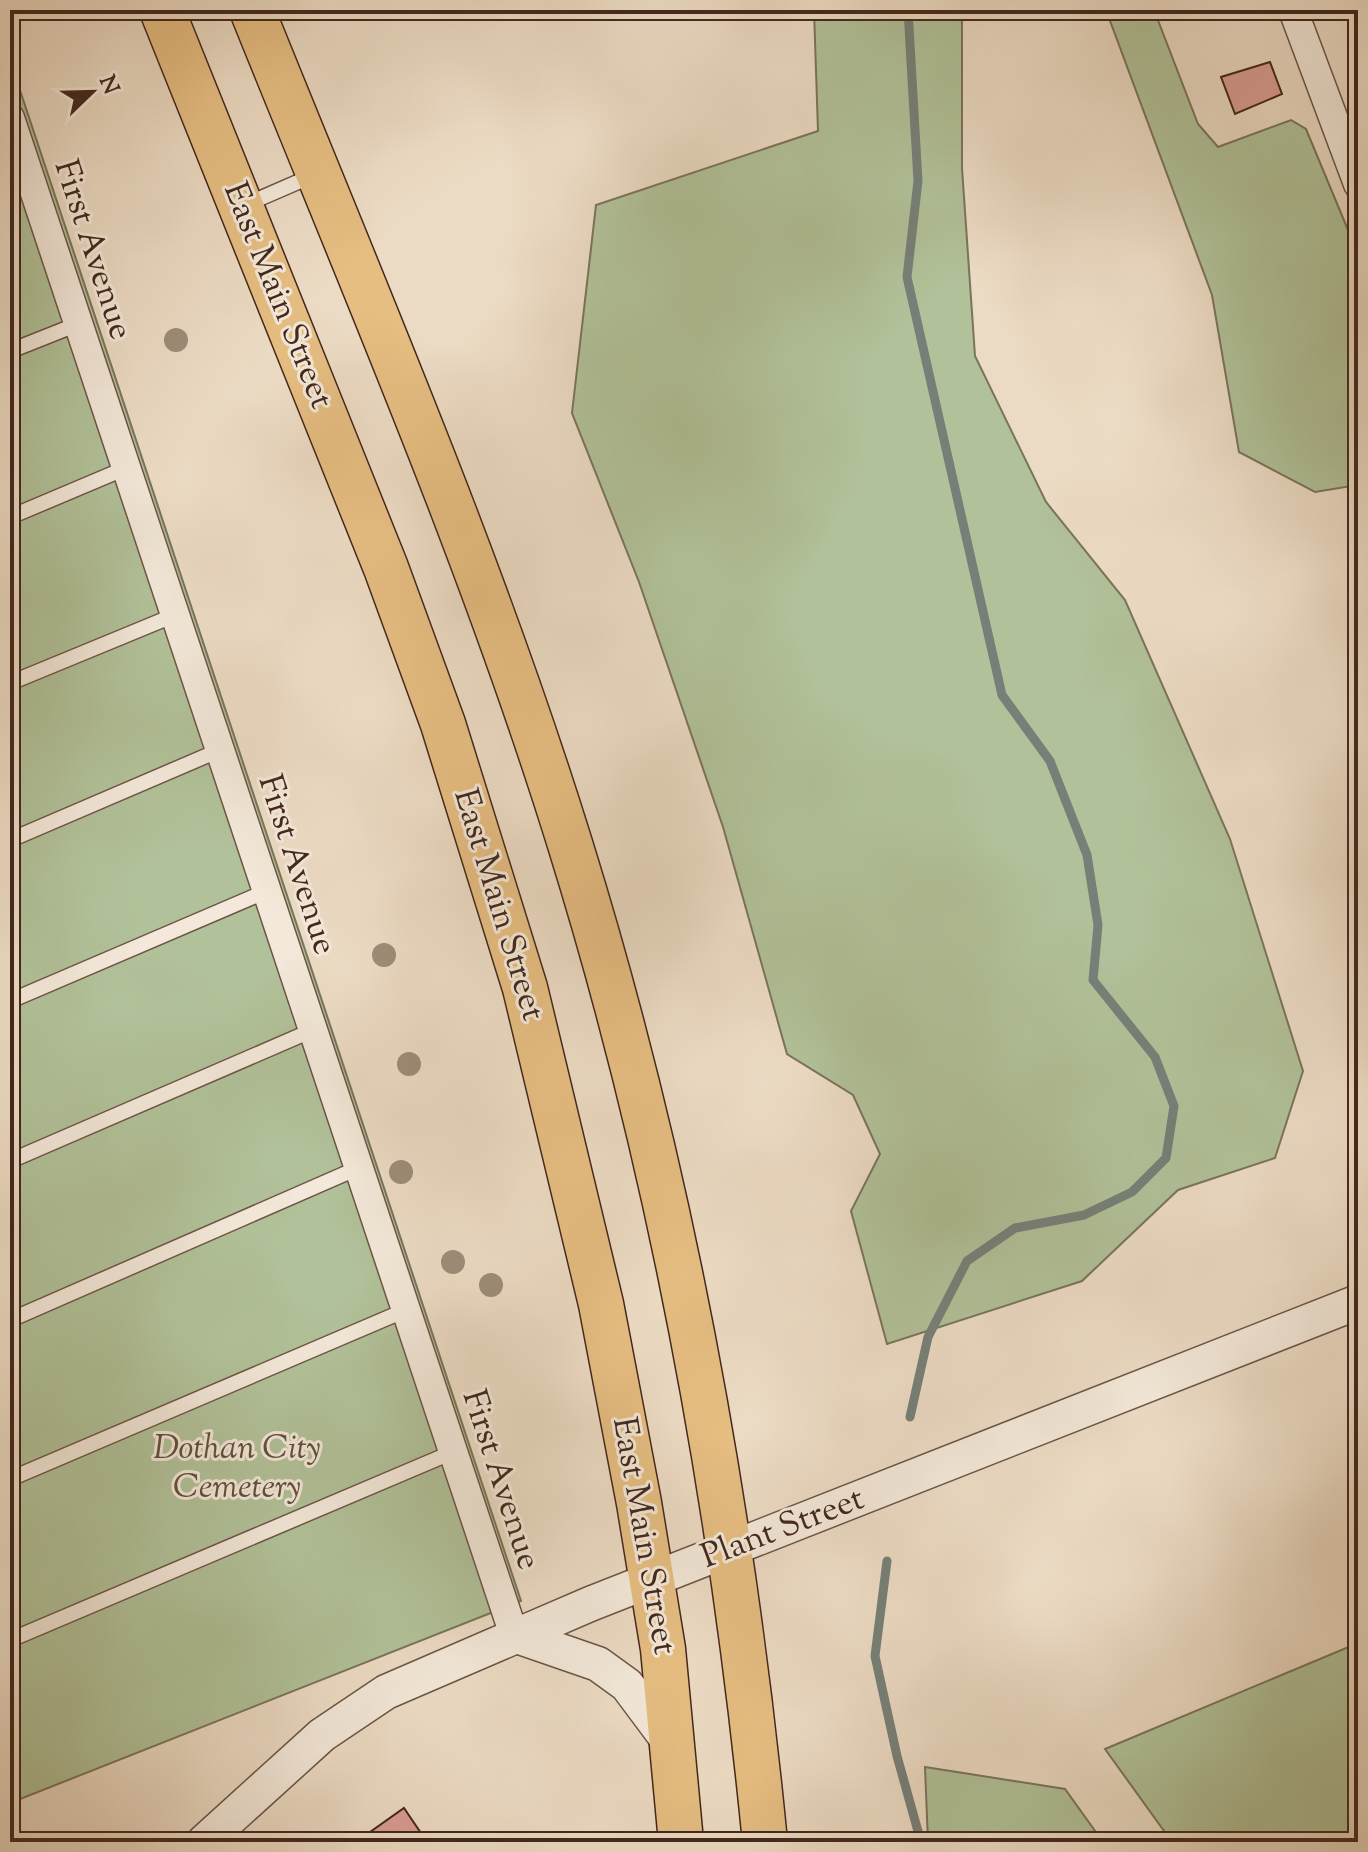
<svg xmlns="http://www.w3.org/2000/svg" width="1368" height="1852" viewBox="0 0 1368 1852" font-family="'Sorts Mill Goudy',serif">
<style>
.green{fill:#b1c199;stroke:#7a745b;stroke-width:2}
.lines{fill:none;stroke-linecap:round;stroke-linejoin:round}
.stream{stroke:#768079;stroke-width:9}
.building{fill:#d99d93;stroke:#42281d;stroke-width:2}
.service-casing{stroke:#6c5547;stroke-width:17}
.minor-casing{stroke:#6c5547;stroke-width:31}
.tertiary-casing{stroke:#6c5547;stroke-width:37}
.primary-casing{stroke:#42281d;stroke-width:47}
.service{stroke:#f3e8d9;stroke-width:14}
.minor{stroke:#f3e8d9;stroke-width:28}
.tertiary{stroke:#f3e8d9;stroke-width:34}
.primary{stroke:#e6be82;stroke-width:44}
.tree{fill:#9e8d79}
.labels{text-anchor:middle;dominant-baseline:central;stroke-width:6;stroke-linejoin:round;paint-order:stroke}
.street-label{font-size:34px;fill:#42281d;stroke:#f3e8d9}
.park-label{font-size:34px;font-style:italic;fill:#5e4e3c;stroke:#f3e8d9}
</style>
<rect width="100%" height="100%" fill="#ecdbc4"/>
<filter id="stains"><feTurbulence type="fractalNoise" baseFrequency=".0025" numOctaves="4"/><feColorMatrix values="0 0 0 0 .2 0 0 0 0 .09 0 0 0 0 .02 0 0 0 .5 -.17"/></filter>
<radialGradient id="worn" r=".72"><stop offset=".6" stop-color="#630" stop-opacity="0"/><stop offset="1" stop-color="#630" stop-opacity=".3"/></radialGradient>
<!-- green -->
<g class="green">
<polygon points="814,10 962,10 962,168 975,356 1046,502 1125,600 1230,839 1303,1071 1275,1158 1178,1190 1082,1281 887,1344 851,1211 880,1154 853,1095 787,1054 723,827 639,582 572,413 596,205 818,131"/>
<polygon points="1106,10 1154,10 1198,124 1218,147 1291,120 1306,129 1358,254 1358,485 1315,492 1239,452 1212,295"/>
<polygon points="10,60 521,1601 10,1803"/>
<polygon points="1358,1643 1358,1842 1172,1842 1105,1749"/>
<polygon points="925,1767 1065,1789 1103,1842 928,1842"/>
</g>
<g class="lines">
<!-- stream -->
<g class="stream">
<polyline points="908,10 918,181 907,277 1002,695 1050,761 1087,855 1098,925 1093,980 1155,1057 1174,1106 1166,1158 1132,1192 1084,1215 1015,1228 967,1261 928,1337 910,1417"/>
<polyline points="887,1561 875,1656 897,1756 921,1842"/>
</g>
</g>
<!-- building -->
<g class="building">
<polygon points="1270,62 1282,94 1235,114 1221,77"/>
<polygon points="404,1808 427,1842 356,1842"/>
</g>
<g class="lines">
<defs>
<g id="service">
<polyline points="10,190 31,183"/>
<polyline points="245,205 314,175"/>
<polyline points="10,351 78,324"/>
<polyline points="10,517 126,468"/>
<polyline points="10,683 175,615"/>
<polyline points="10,840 220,750"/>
<polyline points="10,1001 267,891"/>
<polyline points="10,1161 313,1030"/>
<polyline points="10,1320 358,1168"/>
<polyline points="10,1479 406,1310"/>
<polyline points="10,1640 453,1452"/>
</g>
<g id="minor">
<polyline points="1293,10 1358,184"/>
<polyline points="10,118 514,1635"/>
</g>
<g id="tertiary">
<polyline points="514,1635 598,1664 627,1685 671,1744"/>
<polyline points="204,1842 322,1735 386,1692 590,1604 1358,1302"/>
</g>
<g id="primary">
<polyline points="162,10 386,568 443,724 525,988 601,1304 639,1503 663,1649 681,1842"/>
<path d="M252,10C363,286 482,560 570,844C671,1169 732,1504 765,1842"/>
</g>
</defs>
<!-- service casing -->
<use href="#service" class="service-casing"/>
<!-- minor casing -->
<use href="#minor" class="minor-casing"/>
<!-- tertiary casing -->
<use href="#tertiary" class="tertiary-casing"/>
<!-- primary casing -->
<use href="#primary" class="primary-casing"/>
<!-- service -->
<use href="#service" class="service"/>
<!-- minor -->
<use href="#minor" class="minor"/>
<!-- tertiary -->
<use href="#tertiary" class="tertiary"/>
<!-- primary -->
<use href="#primary" class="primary"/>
</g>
<!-- trees -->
<g class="tree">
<circle cx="176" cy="340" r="12"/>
<circle cx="384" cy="955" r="12"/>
<circle cx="409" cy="1064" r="12"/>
<circle cx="401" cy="1172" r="12"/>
<circle cx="453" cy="1262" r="12"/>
<circle cx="491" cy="1285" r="12"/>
</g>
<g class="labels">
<!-- street labels -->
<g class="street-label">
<text transform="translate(92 250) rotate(72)">First Avenue</text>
<text transform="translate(277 296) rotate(68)">East Main Street</text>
<text transform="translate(296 865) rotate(72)">First Avenue</text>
<text transform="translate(498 905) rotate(73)">East Main Street</text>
<text transform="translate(500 1480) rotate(72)">First Avenue</text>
<text transform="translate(783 1529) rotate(-21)">Plant Street</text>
<text transform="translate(643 1536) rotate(80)">East Main Street</text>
</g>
<!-- park labels -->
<g class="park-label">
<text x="237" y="1449">Dothan City<tspan x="237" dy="39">Cemetery</tspan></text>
</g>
</g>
<!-- margin -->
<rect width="1368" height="1852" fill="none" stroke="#ecdbc4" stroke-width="40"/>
<rect x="12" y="12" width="1344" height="1828" fill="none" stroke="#42281d" stroke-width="4"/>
<rect x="20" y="20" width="1328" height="1812" fill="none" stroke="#42281d" stroke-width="2"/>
<!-- north arrow -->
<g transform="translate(92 92) rotate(67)" stroke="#f3e8d9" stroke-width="6" paint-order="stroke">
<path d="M0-6L14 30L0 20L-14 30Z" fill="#42281d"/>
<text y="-12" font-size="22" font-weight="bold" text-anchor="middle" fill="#42281d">N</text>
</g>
<rect width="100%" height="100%" filter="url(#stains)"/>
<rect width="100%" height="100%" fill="url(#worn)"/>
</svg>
